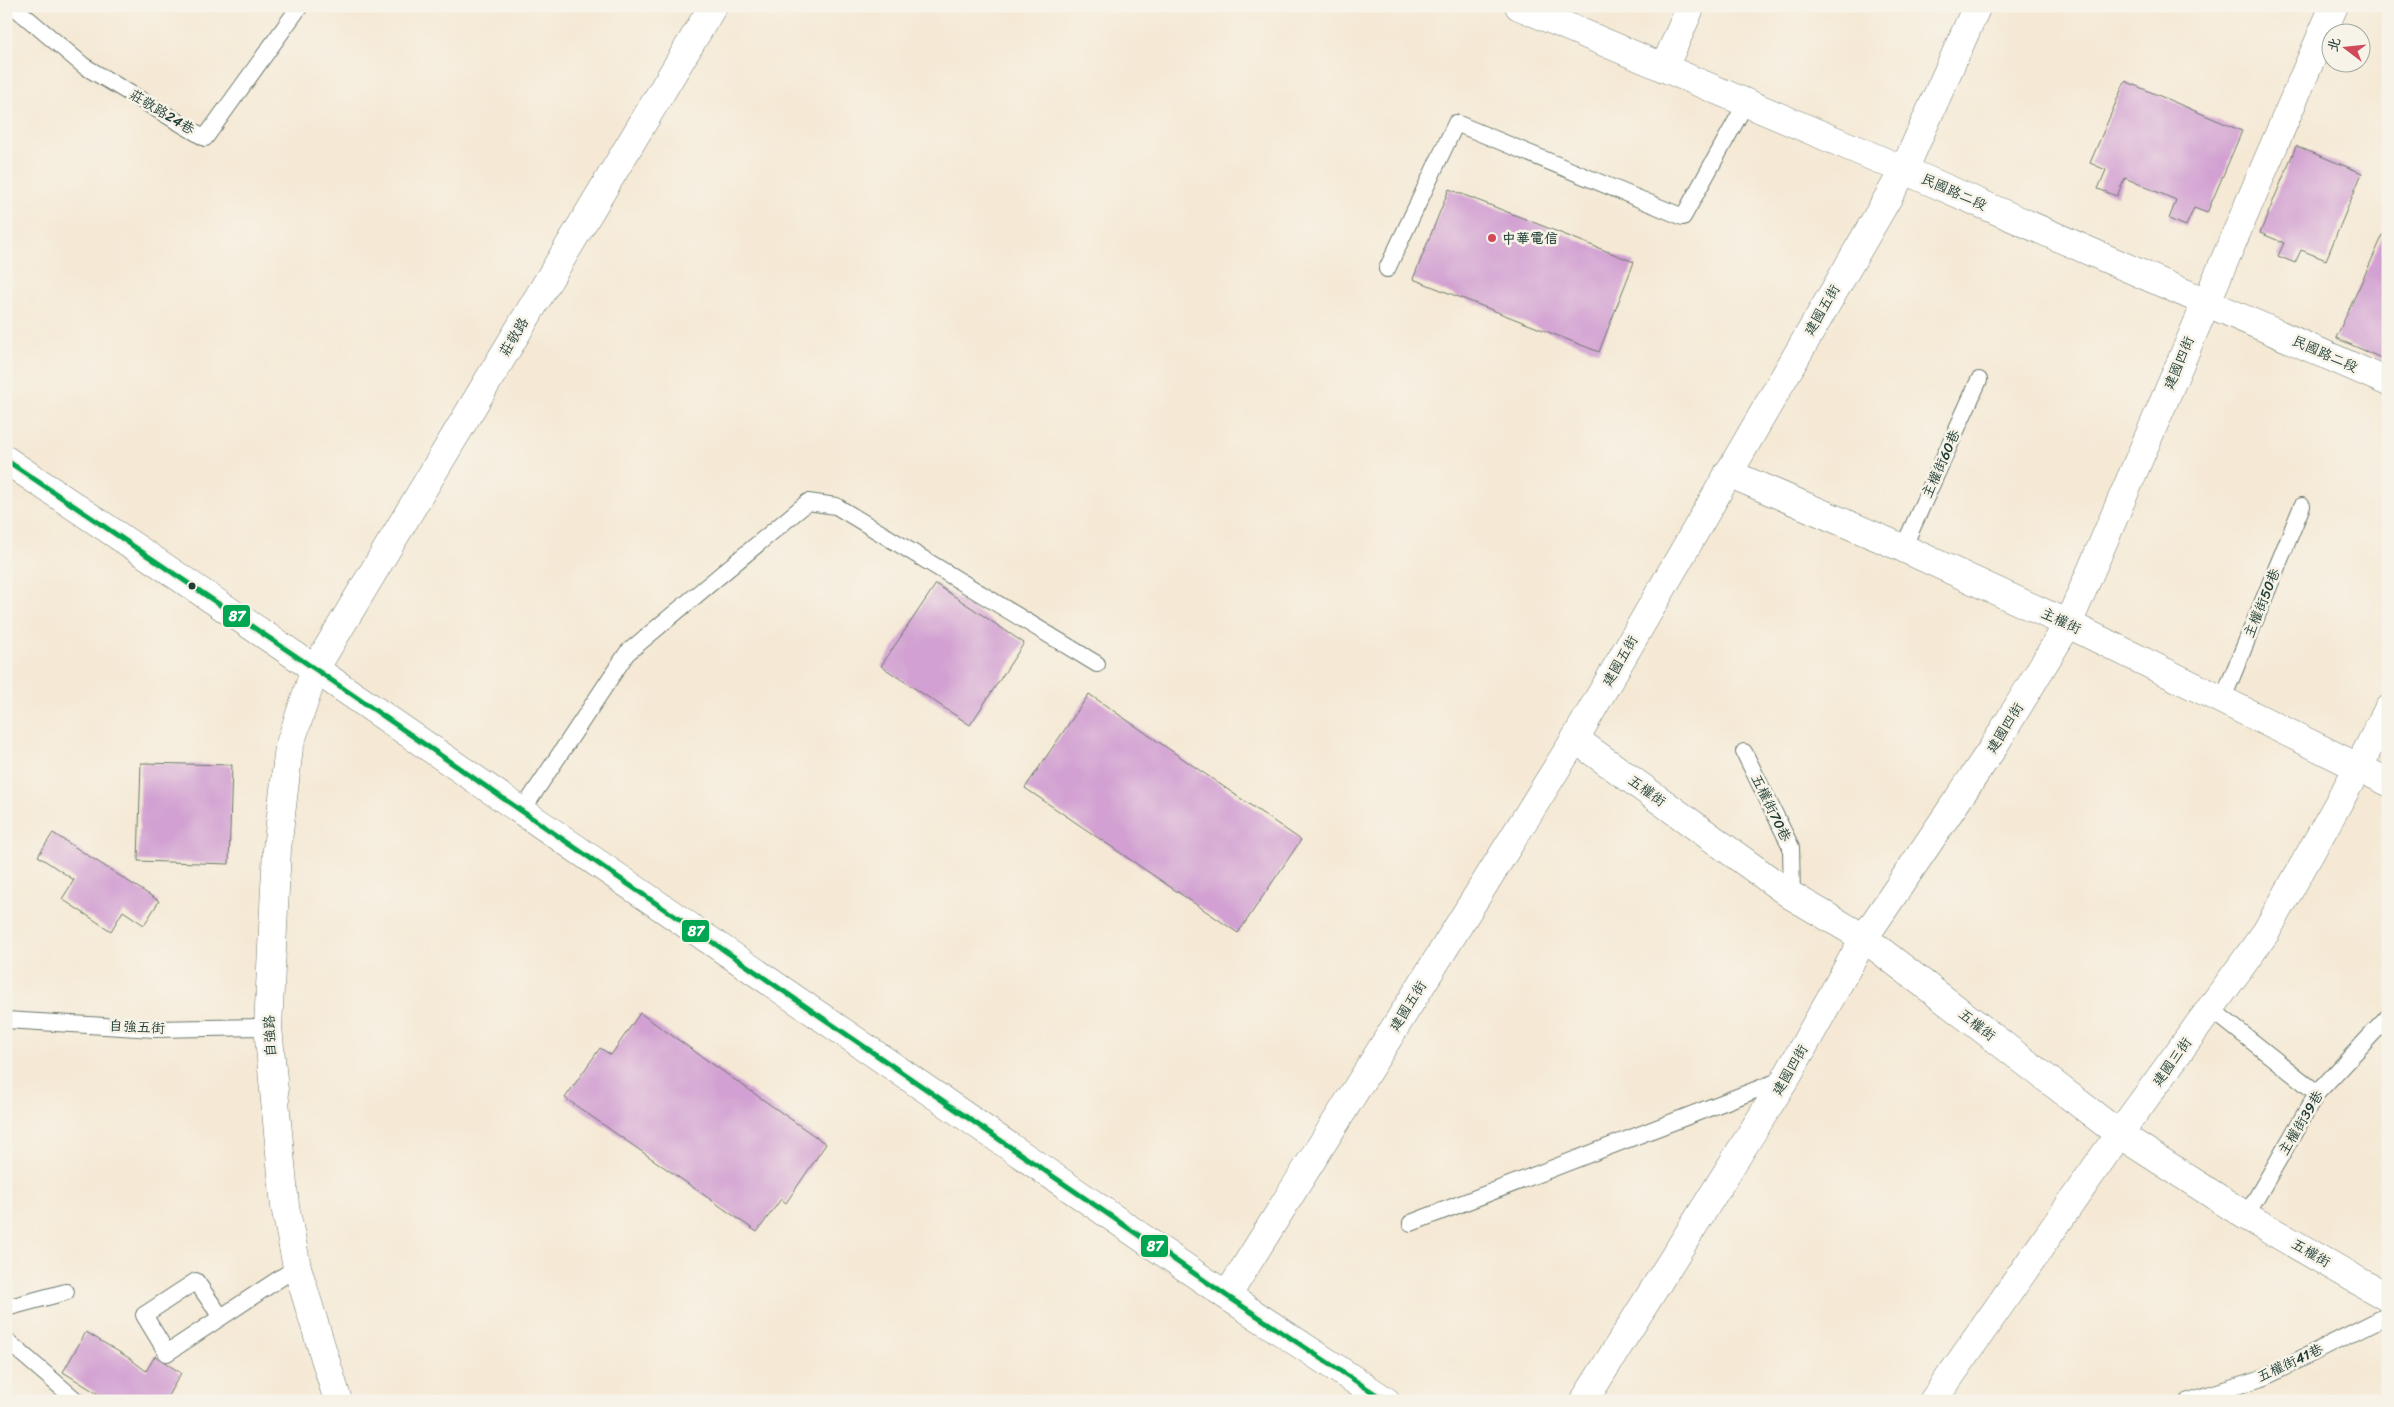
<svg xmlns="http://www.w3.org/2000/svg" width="2394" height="1407" viewBox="0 0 2394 1407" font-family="Sriracha,'LXGW WenKai TC',sans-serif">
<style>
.building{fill:#d2a0d2}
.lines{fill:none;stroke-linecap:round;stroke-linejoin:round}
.service-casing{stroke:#6a796c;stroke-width:18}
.minor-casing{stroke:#6a796c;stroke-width:29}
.tertiary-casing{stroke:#6a796c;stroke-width:29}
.service{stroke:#fff;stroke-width:16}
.minor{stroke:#fff;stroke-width:28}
.tertiary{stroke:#fff;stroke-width:28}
.bus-1-casing{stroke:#f7f3e8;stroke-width:9}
.bus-1{stroke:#00a651;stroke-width:5}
.poi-dot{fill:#d1495b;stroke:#f7f3e8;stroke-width:2}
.bus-dot{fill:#1f3d34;stroke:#f7f3e8;stroke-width:2}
.labels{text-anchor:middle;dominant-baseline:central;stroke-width:5;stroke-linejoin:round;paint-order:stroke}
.street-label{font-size:14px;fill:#1f3d34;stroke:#f7f3e8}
.poi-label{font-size:14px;font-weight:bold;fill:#1f3d34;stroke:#f7f3e8;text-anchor:start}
.line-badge{stroke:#f7f3e8;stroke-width:2}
.badge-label{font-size:14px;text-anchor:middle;font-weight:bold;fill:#fff}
</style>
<rect width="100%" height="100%" fill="#f7f3e8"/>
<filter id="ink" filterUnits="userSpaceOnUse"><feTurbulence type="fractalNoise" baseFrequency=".02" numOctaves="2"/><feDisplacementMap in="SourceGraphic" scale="10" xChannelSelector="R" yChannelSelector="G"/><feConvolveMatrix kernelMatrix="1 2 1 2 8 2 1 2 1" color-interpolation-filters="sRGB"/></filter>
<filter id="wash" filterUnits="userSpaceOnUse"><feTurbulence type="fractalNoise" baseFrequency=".0096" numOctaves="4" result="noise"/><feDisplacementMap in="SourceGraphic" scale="20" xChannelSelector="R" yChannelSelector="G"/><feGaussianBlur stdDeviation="1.12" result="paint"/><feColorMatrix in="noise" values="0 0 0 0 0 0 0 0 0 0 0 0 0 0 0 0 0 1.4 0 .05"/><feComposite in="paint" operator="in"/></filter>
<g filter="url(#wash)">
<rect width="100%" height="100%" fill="#f5e9d5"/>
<g id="blocks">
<!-- building -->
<g class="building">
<polygon points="2125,81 2242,131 2207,213 2194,208 2186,226 2169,219 2176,200 2125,178 2117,196 2098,189 2106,170 2090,163"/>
<polygon points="2296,146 2362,173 2326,260 2301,250 2295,263 2278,256 2284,243 2260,233"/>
<polygon points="1449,189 1634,262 1599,352 1413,279"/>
<polygon points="2388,224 2388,361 2336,338"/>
<polygon points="936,584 1024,643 970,725 881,666"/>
<polygon points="1089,694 1301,840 1238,933 1025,788"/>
<polygon points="141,763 232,765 229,864 138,861"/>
<polygon points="53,833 159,901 144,925 123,911 111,931 62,899 74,880 38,856"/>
<polygon points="640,1013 826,1144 786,1203 781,1199 757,1232 565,1098 600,1048 611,1055"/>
<polygon points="86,1332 129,1358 146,1371 155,1356 181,1373 165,1401 109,1401 63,1372"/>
</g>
</g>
</g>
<g filter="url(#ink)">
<use href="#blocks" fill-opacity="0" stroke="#6a796c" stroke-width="1"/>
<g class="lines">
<defs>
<g id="service">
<polyline points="13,6 84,66 205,138 300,6"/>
<polyline points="1387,269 1456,123 1683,217 1746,103"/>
<polyline points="1903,548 1979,380"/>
<polyline points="2222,701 2302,506"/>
<polyline points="1744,752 1791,847 1792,896"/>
<polyline points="522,811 627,653 808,502 836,506 1097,664"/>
<polyline points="2210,1008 2317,1093"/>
<polyline points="6,1020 154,1029 268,1027"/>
<polyline points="2246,1216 2317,1093 2388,1017"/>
<polyline points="1411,1223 1784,1079"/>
<polyline points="6,1308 66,1292"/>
<polyline points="221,1317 196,1281 144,1315 167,1353 297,1267"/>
<polyline points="6,1340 77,1401"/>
<polyline points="2189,1401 2265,1377 2388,1315"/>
</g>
<g id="minor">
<polyline points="1519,6 1904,170 2388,382"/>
<polyline points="1664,68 1691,6"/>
<polyline points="1728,473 1903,548 2068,624 2388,782"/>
<polyline points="1575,739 1792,896 1864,938 2119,1134 2246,1216 2388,1298"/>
<polyline points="1227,1296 1575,739 1904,170 1977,6"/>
<polyline points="338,1401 297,1267 285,1206 268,1027 277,849 289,747 315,669 713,6"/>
<polyline points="1584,1401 1786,1078 1864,938 1992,749 2068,624 2334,6"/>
<polyline points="1933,1401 2119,1134 2266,932 2358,768 2388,709"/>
</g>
<polyline id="tertiary" points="6,460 315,669 1227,1296 1386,1401"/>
</defs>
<!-- service casing -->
<use href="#service" class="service-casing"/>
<!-- minor casing -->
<use href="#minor" class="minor-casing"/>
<!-- tertiary casing -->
<use href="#tertiary" class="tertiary-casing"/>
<!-- service -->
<use href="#service" class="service"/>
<!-- minor -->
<use href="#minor" class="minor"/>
<!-- tertiary -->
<use href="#tertiary" class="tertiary"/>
<defs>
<polyline id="bus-1" points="6,460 315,669 1227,1296 1386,1401"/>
</defs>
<!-- bus-1 casing -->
<use href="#bus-1" class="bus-1-casing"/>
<!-- bus-1 -->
<use href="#bus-1" class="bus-1"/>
</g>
</g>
<!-- markers -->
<circle class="poi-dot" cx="1492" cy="238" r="5"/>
<circle class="bus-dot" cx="192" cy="586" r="4.5"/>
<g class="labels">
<!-- street labels -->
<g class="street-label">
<text transform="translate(162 112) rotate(31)">莊敬路24巷</text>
<text transform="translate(1954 192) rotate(24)">民國路二段</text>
<text transform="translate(1822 310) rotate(-60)">建國五街</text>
<text transform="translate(514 337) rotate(-59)">莊敬路</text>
<text transform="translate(2325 354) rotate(24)">民國路二段</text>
<text transform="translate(2179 363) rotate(-67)">建國四街</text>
<text transform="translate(1941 464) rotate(-66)">主權街60巷</text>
<text transform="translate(2262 603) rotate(-68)">主權街50巷</text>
<text transform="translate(2061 621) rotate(25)">主權街</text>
<text transform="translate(1620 661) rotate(-60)">建國五街</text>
<text transform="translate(2005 728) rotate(-58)">建國四街</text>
<text transform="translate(1647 791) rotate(36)">五權街</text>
<text transform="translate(1771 808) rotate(64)">五權街70巷</text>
<text transform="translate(1408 1006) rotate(-58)">建國五街</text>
<text transform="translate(1977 1025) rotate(38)">五權街</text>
<text transform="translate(137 1027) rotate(3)">自強五街</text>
<text transform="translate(270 1036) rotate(-93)">自強路</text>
<text transform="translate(2172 1062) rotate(-54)">建國三街</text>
<text transform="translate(1790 1070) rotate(-60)">建國四街</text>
<text transform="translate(2301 1123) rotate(-59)">主權街39巷</text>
<text transform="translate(2311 1253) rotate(30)">五權街</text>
<text transform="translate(2290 1363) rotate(-25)">五權街41巷</text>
</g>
<!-- poi labels -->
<g class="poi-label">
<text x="1502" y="238">中華電信</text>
</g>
</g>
<g class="line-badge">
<rect x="222" y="604" width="29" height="24" rx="5" fill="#00a651"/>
<rect x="681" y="919" width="29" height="24" rx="5" fill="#00a651"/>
<rect x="1140" y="1234" width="29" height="24" rx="5" fill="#00a651"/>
</g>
<g class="badge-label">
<text x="237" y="621">87</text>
<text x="696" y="936">87</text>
<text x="1155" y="1251">87</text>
</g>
<!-- margin -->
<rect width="2394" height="1407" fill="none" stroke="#f7f3e8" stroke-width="25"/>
<!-- north arrow -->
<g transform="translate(2346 48) rotate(286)"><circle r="24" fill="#f7f3e8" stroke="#a1aaa0"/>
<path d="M0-4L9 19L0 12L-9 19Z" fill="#d1495b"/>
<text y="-8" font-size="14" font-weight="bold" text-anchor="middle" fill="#1f3d34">北</text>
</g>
</svg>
